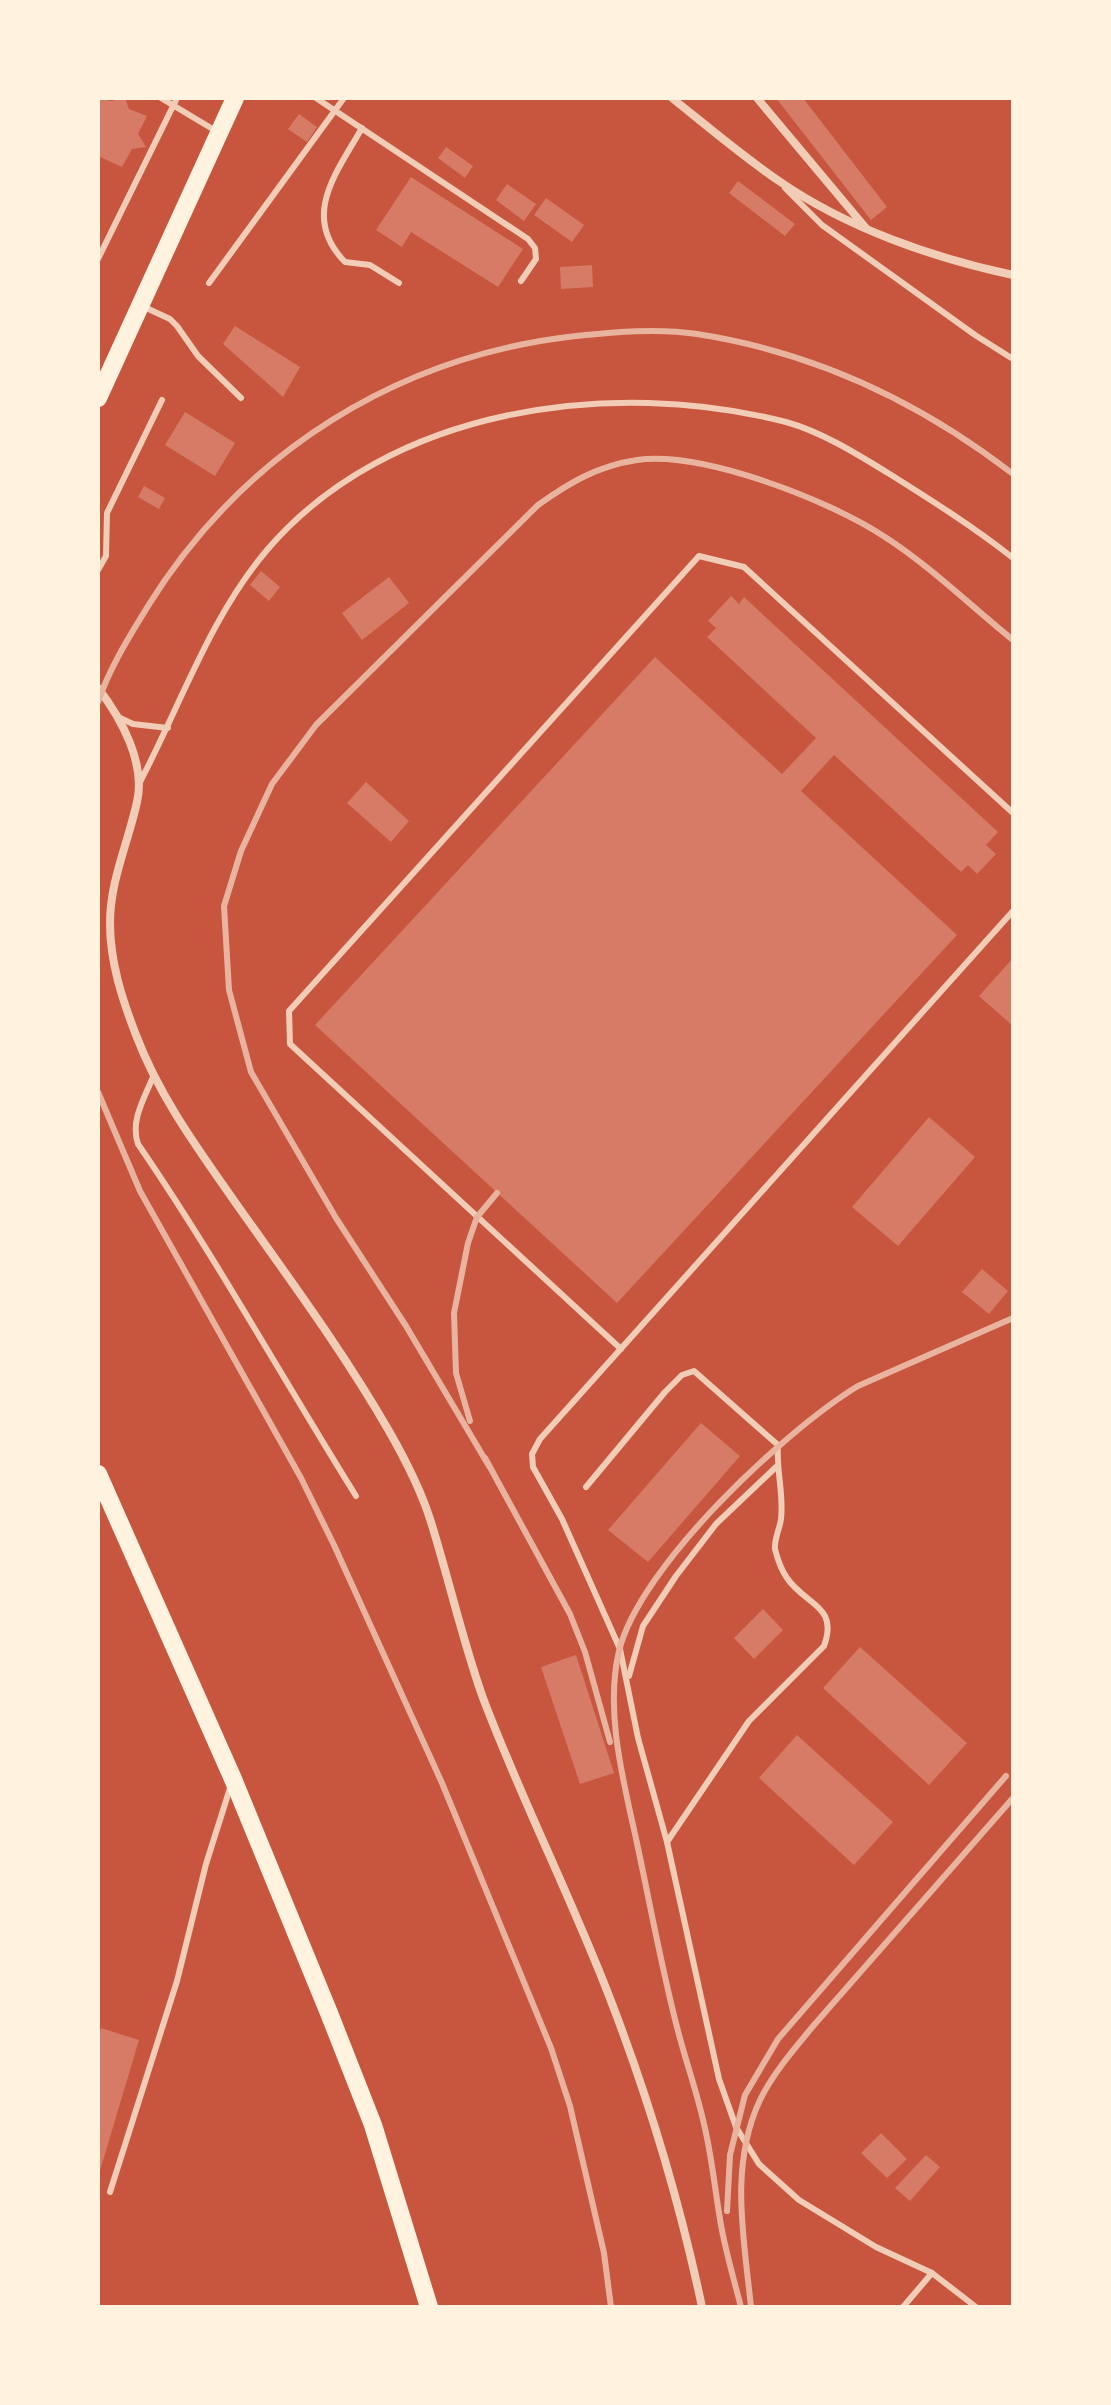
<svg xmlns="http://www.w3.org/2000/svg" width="1111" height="2405" viewBox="0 0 1111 2405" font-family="'Times New Roman',serif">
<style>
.building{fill:#d67c66}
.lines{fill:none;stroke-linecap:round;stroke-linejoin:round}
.service{stroke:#f1ccb7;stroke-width:6}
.minor{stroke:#f1ccb7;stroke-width:8}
.primary{stroke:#fff3e0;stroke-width:18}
.rail{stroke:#e9b49f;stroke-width:6}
</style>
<rect width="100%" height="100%" fill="#c8553d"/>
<!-- building -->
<g class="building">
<polygon points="98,98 111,101 125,98 129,109 147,116 138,134 146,147 132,149 122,167 98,156"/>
<polygon points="776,98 803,98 887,207 871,220"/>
<polygon points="299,114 317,127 307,142 288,129"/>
<polygon points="446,147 473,166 465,178 438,158"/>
<polygon points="411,177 523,249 498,287 411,232 402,247 376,230"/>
<polygon points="738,181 795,224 785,236 729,193"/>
<polygon points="507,184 536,204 524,221 496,200"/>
<polygon points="546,198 584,225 572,242 534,215"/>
<polygon points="592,265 593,287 561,289 560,267"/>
<polygon points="235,326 300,367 283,397 223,344"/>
<polygon points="185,412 235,443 215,476 165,445"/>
<polygon points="144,486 165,498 159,509 138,497"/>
<polygon points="261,571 280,587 269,601 250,585"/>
<polygon points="389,577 409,603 362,640 342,613"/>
<polygon points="731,596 739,604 744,597 998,832 986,845 996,854 977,874 968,865 961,872 834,755 801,791 957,935 617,1303 315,1025 655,657 782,774 816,738 707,637 716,628 708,621"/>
<polygon points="366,782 409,821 391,842 347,803"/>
<polygon points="1013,958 1013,1026 979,996"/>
<polygon points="929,1117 975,1157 898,1246 852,1207"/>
<polygon points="982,1269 1008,1291 989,1314 962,1292"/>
<polygon points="701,1423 740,1456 648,1562 608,1530"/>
<polygon points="763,1609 783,1630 754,1659 734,1638"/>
<polygon points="860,1647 967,1743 929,1785 823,1688"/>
<polygon points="576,1655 614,1773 580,1784 541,1667"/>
<polygon points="797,1735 893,1822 854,1865 759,1778"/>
<polygon points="101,2028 139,2040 99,2174 98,2038"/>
<polygon points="881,2133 907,2159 887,2178 861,2153"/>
<polygon points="926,2155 940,2167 910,2201 895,2188"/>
</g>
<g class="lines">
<!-- service -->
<g class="service">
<polyline points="161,98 216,131"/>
<polyline points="316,98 528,239 535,248 536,259 521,281"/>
<path d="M362,128C337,172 300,216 345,262L370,265L399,283"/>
<polyline points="785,188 822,225 975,335 1013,359"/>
<polyline points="98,259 177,98"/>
<polyline points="209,283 344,98"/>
<polyline points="142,306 170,319 177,326 198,356 241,398"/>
<polyline points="98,570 106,556 107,513 162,400"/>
<polyline points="118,717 133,724 168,728"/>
<path d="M140,782C181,704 210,617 267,550C389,407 612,377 786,422C822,432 857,454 888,473C931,500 974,527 1013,558"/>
<path d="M153,1077C144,1099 130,1121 138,1144C216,1258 283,1379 356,1496"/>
<polyline points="621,1349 290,1044 289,1011 699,556 744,567 1013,813"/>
<path d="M586,1487L665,1392L682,1375L694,1371L778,1445C776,1470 784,1494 781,1519C780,1528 774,1539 775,1549C777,1557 782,1571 787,1578C805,1605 839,1605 824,1646L749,1721L667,1842"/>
<polyline points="629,1676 643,1626 676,1576 716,1524 776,1467"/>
<polyline points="110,2192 177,1981 206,1864 231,1785"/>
<polyline points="903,2307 932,2273"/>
<polyline points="976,2307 932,2273 876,2247 799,2200 759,2164 736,2127 719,2079 667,1842 638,1738 620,1649 562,1519 533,1467 532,1454 540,1439 1013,911"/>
</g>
<!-- minor -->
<g class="minor">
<path d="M672,98C707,126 742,156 779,181C847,228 933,258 1013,275"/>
<polyline points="757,98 865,227"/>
<path d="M98,688C121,718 146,763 137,802C128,843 110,881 110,923C110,962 122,999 136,1035C159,1096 198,1149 235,1202C288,1277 343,1351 389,1431C405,1459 420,1488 430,1519C449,1579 462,1639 483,1698C522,1801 572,1899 611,2001C649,2100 680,2203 702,2307"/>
</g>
<!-- primary -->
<g class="primary">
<polyline points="98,398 235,98"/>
<polyline points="98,1474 233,1779 329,2013 373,2125 429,2307"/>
</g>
<!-- rail -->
<g class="rail">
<path d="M98,702C110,667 129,637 148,606C244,452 397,356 576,336C616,332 657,328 697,334C813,352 920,402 1013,474"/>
<polyline points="98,1092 140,1191 301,1478 334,1545 442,1783 551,2048 570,2106 604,2253 611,2307"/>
<polyline points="470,1421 456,1373 454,1313 468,1243 477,1217 497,1193"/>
<polyline points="485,1458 570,1614 585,1652 610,1742"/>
<path d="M489,1466L406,1326L336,1218L251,1072L229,990L224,906L241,851L272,784L316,725L538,505C569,483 597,466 637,460C703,451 829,500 885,537C930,566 971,606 1013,640"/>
<polyline points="727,2211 730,2155 745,2095 778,2039 1006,1776"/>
<path d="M741,2307C734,2280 726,2253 721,2225C715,2191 712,2157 704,2124C697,2092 686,2062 678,2031C662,1970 651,1909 638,1848C625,1786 604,1714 619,1651C640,1566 784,1431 858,1386L1013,1318"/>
<path d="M751,2307C744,2238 729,2166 760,2100C773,2073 795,2048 814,2025L1013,1798"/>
</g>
</g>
<!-- border -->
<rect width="1111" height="2405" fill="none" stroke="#fff3e0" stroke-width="200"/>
</svg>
